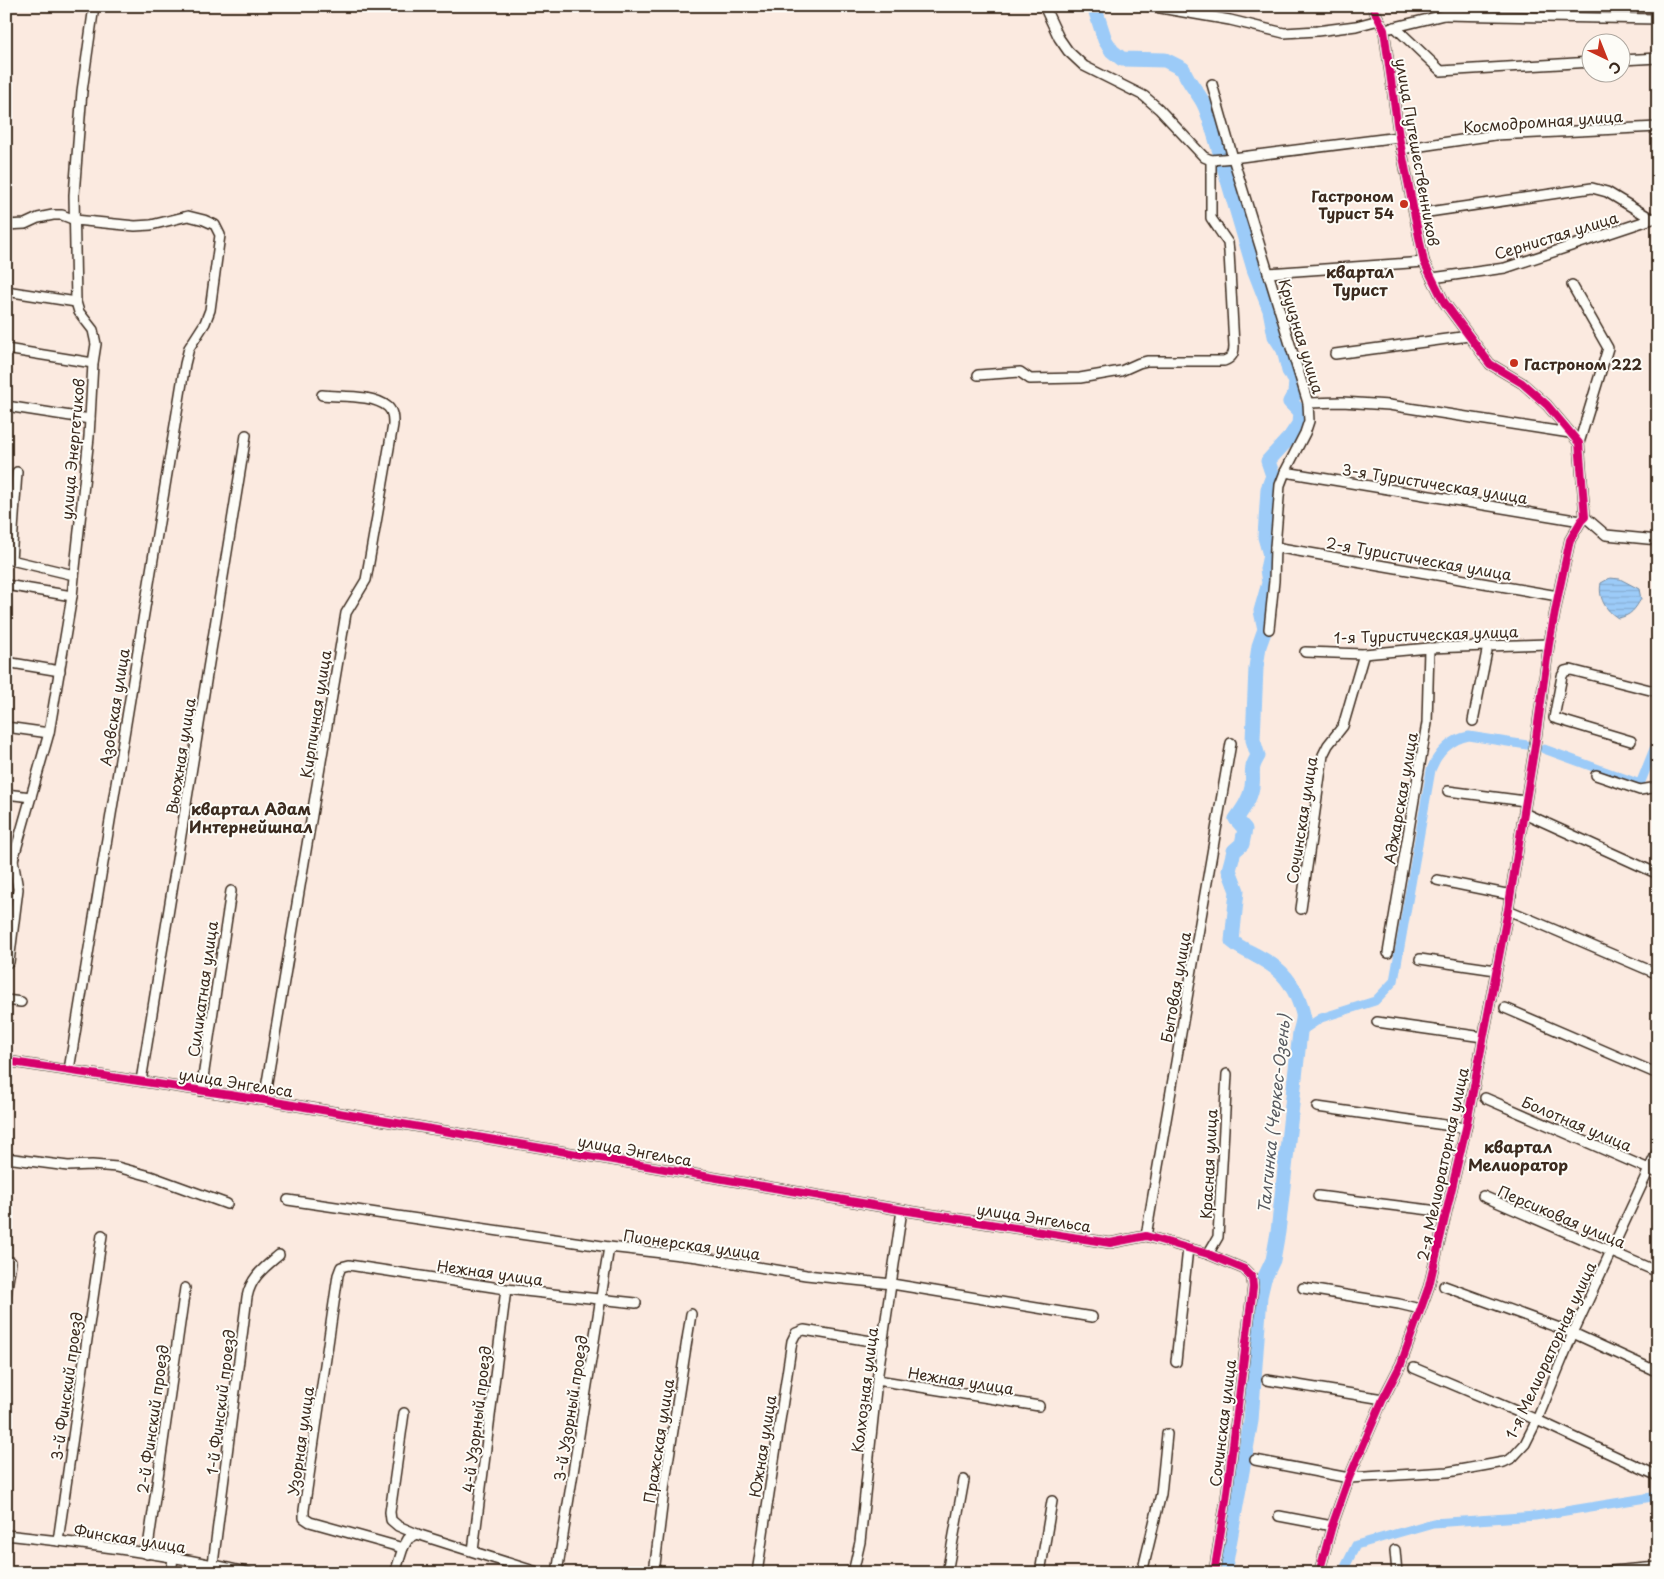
<svg xmlns="http://www.w3.org/2000/svg" width="1664" height="1579" viewBox="0 0 1664 1579" font-family="'Playpen Sans',sans-serif">
<style>
.water{fill:url(#water-rules);stroke:#758ba1}
.lines{fill:none;stroke-linecap:round;stroke-linejoin:round}
.canal{stroke:#9ccbf8;stroke-width:9}
.river{stroke:#9ccbf8;stroke-width:15}
.minor-casing{stroke:#3b2a1e;stroke-width:12}
.minor{stroke:#fdfcf7;stroke-width:9}
.cycleway-casing{stroke:#fdfcf7;stroke-width:11}
.cycleway{stroke:#d6006c;stroke-width:8}
.poi-dot{fill:#c8321e;stroke:#fdfcf7;stroke-width:2}
.labels{text-anchor:middle;dominant-baseline:central;stroke-width:4;stroke-linejoin:round;paint-order:stroke}
.street-label{font-size:15px;fill:#3b2a1e;stroke:#fdfcf7}
.poi-label{font-size:15px;font-weight:bold;fill:#3b2a1e;stroke:#fdfcf7;text-anchor:end}
.neighbourhood-label{font-size:16px;font-weight:bold;fill:#3b2a1e;stroke:#fdfcf7}
.water-label{font-size:16px;font-style:italic;fill:#585a5f;stroke:#fdfcf7}
</style>
<defs>
<pattern id="water-rules" width="6" height="5" patternUnits="userSpaceOnUse" patternTransform="scale(1.25)"><rect width="6" height="5" fill="#9ccbf8"/><path d="M0 2.5h6" fill="none" stroke="#87aed4"/></pattern>
</defs>
<rect width="100%" height="100%" fill="#fbeae0"/>
<filter id="ink" filterUnits="userSpaceOnUse"><feTurbulence type="fractalNoise" baseFrequency=".02" numOctaves="2"/><feDisplacementMap in="SourceGraphic" scale="10" xChannelSelector="R" yChannelSelector="G"/><feConvolveMatrix kernelMatrix="1 2 1 2 8 2 1 2 1" color-interpolation-filters="sRGB"/></filter>
<g filter="url(#ink)">
<!-- water -->
<path class="water" d="M1610,578L1620,579L1639,589L1641,599C1635,609 1631,616 1618,618C1605,610 1598,597 1601,583Z"/>
<g class="lines">
<!-- canal -->
<g class="canal">
<polyline points="1544,749 1640,784 1658,739"/>
<path d="M1300,1032L1321,1018L1375,1001L1394,981L1431,770C1437,754 1450,739 1469,736L1527,745"/>
<polyline points="1342,1573 1356,1545 1433,1523 1535,1516 1658,1496"/>
</g>
<!-- river -->
<g class="river">
<path d="M1094,6L1105,40L1112,51L1122,59L1165,60L1183,69C1188,83 1199,93 1205,106C1211,121 1215,137 1220,152"/>
<path d="M1224,1573L1251,1421L1260,1296L1264,1279L1273,1260L1278,1232L1300,1032C1305,1015 1304,1015 1298,999C1289,976 1276,966 1255,955C1245,949 1242,950 1232,941L1237,891L1229,870L1234,851L1242,844L1245,829L1236,819C1243,809 1250,799 1252,787C1254,771 1249,771 1258,756L1253,740L1256,668L1259,646L1265,629L1261,611L1269,583L1267,569L1270,555L1265,537L1268,489L1273,476L1268,461L1291,436L1299,424L1300,412L1290,402L1295,393L1296,381L1289,371L1284,350L1275,336L1270,310L1254,269L1224,167"/>
</g>
<defs>
<g id="minor">
<polyline points="1044,6 1059,38 1068,51 1084,66 1144,96 1159,109 1204,157 1211,160 1233,158 1399,137"/>
<polyline points="1149,6 1230,20 1284,33 1317,31 1356,26 1379,20"/>
<polyline points="1444,15 1658,19"/>
<polyline points="1395,27 1441,71 1592,62"/>
<polyline points="1391,28 1444,15 1461,6"/>
<polyline points="1622,60 1658,58"/>
<polyline points="1212,84 1233,158 1308,403 1309,421 1305,433 1285,472 1280,485 1275,547 1274,581 1269,629"/>
<polyline points="1401,149 1495,135 1658,127"/>
<polyline points="1415,214 1592,188 1607,192 1652,219"/>
<polyline points="6,225 25,224 38,218 53,215 62,215 75,220 135,226 151,225 188,216 204,220 215,225 220,235 210,310 205,323 189,348 185,364 69,1070"/>
<polyline points="1268,273 1424,262"/>
<polyline points="1432,278 1505,268 1655,218"/>
<polyline points="1572,285 1608,348 1579,443"/>
<polyline points="6,291 76,302"/>
<polyline points="6,349 93,363"/>
<polyline points="1335,354 1469,336"/>
<path d="M978,375L1020,372L1030,379L1080,378L1121,371L1139,363L1147,361H1224C1232,358 1234,354 1234,346L1229,252L1228,243L1211,218V160"/>
<polyline points="1308,403 1342,402 1389,405 1570,433"/>
<polyline points="6,406 90,419"/>
<polyline points="17,472 11,560 74,575"/>
<polyline points="1285,472 1581,521"/>
<polyline points="1585,517 1606,535 1658,540"/>
<polyline points="1275,547 1558,596"/>
<polyline points="6,585 72,596"/>
<polyline points="1305,652 1364,654 1429,648 1549,644"/>
<polyline points="6,662 60,671"/>
<polyline points="1473,721 1488,646"/>
<polyline points="6,727 49,733"/>
<polyline points="1631,741 1554,718 1562,676 1565,671 1571,670 1658,692"/>
<polyline points="1596,775 1640,790 1658,787"/>
<polyline points="1448,791 1525,801"/>
<polyline points="6,794 31,797"/>
<polyline points="1524,813 1658,874"/>
<polyline points="6,859 13,860 18,889 9,962"/>
<polyline points="6,873 13,860 49,733 72,596 89,437 93,363 96,344 93,330 79,312 76,302 74,195 82,91 94,6"/>
<polyline points="1437,880 1511,895"/>
<polyline points="1301,909 1323,755 1328,745 1343,726 1364,654"/>
<polyline points="1508,910 1658,974"/>
<polyline points="1388,953 1427,723 1429,648"/>
<polyline points="1420,959 1496,970"/>
<polyline points="6,1000 21,1002"/>
<polyline points="1505,1008 1658,1074"/>
<polyline points="1377,1022 1483,1037"/>
<polyline points="6,1061 264,1100 902,1210 1110,1243 1146,1236 1208,1254 1244,1269 1252,1277 1253,1287 1226,1500 1214,1573"/>
<polyline points="141,1081 246,435"/>
<polyline points="201,1091 231,891"/>
<polyline points="1485,1098 1658,1173"/>
<path d="M264,1100L346,613L366,580L393,425C393,418 393,412 388,407C373,394 341,397 322,395"/>
<polyline points="1317,1107 1466,1128"/>
<polyline points="6,1158 68,1166 92,1165 117,1167 150,1176 227,1204"/>
<polyline points="1318,1196 1446,1212"/>
<polyline points="1483,1196 1658,1272"/>
<polyline points="288,1200 609,1247 698,1257 806,1275 892,1284 1092,1317"/>
<polyline points="1146,1236 1231,743"/>
<polyline points="1208,1254 1218,1237 1227,1074"/>
<polyline points="1444,1286 1573,1333 1658,1372"/>
<polyline points="1303,1288 1399,1304 1420,1309"/>
<polyline points="6,1295 11,1262"/>
<polyline points="1176,1362 1188,1248"/>
<polyline points="1414,1368 1537,1420 1658,1476"/>
<polyline points="877,1380 1039,1406"/>
<polyline points="1267,1380 1383,1399"/>
<polyline points="404,1413 390,1512 391,1520 398,1526 417,1534"/>
<polyline points="1255,1460 1349,1478 1448,1472 1504,1462 1512,1458 1525,1444 1537,1420 1573,1333 1658,1150"/>
<polyline points="1279,1516 1332,1526"/>
<path d="M6,1535C87,1544 170,1554 250,1573"/>
<polyline points="58,1541 102,1235"/>
<polyline points="1395,1550 1397,1573"/>
<polyline points="473,1551 506,1289"/>
<polyline points="147,1554 185,1288"/>
<path d="M213,1564L247,1297C251,1277 264,1268 279,1255"/>
<polyline points="171,1573 173,1558"/>
<polyline points="395,1573 403,1548"/>
<polyline points="540,1573 417,1534 408,1539 403,1548 310,1522 304,1518 304,1510 338,1275 341,1267 349,1265 506,1289 636,1303"/>
<polyline points="557,1573 609,1247"/>
<polyline points="654,1573 665,1482 691,1314"/>
<polyline points="757,1573 792,1341 796,1333 804,1330 883,1343"/>
<polyline points="853,1573 860,1542 877,1380 902,1210"/>
<polyline points="947,1573 964,1480"/>
<polyline points="1040,1573 1052,1501"/>
<polyline points="1142,1573 1161,1494 1167,1434"/>
<polyline points="1319,1573 1332,1526 1349,1478 1383,1399 1401,1364 1429,1286 1466,1128 1508,910 1535,745 1549,644 1558,596 1570,540 1581,521 1585,517 1579,443 1547,405 1522,383 1490,364 1444,302 1424,262 1399,137 1384,30 1372,6"/>
<polyline points="1588,1573 1658,1567"/>
</g>
</defs>
<!-- minor casing -->
<use href="#minor" class="minor-casing"/>
<!-- minor -->
<use href="#minor" class="minor"/>
<defs>
<g id="cycleway">
<polyline points="6,1061 264,1100 902,1210 1110,1243 1146,1236 1208,1254 1244,1269 1252,1277 1253,1287 1226,1500 1214,1573"/>
<polyline points="1319,1573 1332,1526 1349,1478 1383,1399 1401,1364 1429,1286 1466,1128 1508,910 1535,745 1549,644 1558,596 1570,540 1581,521 1585,517 1579,443 1547,405 1522,383 1490,364 1444,302 1424,262 1399,137 1384,30 1372,6"/>
</g>
</defs>
<!-- cycleway casing -->
<use href="#cycleway" class="cycleway-casing"/>
<!-- cycleway -->
<use href="#cycleway" class="cycleway"/>
</g>
</g>
<!-- markers -->
<g class="poi-dot">
<circle cx="1404" cy="204" r="5"/>
<circle cx="1514" cy="363" r="5"/>
</g>
<g class="labels">
<!-- street labels -->
<g class="street-label">
<text transform="translate(1543 121) rotate(-4)">Космодромная улица</text>
<text transform="translate(1418 152) rotate(80)">улица Путешественников</text>
<text transform="translate(1556 235) rotate(-17)">Сернистая улица</text>
<text transform="translate(1302 336) rotate(73)">Круизная улица</text>
<text transform="translate(72 449) rotate(-85)">улица Энергетиков</text>
<text transform="translate(1435 483) rotate(9)">3-я Туристическая улица</text>
<text transform="translate(1419 558) rotate(10)">2-я Туристическая улица</text>
<text transform="translate(1426 634) rotate(-2)">1-я Туристическая улица</text>
<text transform="translate(114 707) rotate(-81)">Азовская улица</text>
<text transform="translate(315 714) rotate(-81)">Кирпичная улица</text>
<text transform="translate(180 756) rotate(-81)">Вьюжная улица</text>
<text transform="translate(1400 798) rotate(-80)">Аджарская улица</text>
<text transform="translate(1301 820) rotate(-81)">Сочинская улица</text>
<text transform="translate(1175 987) rotate(-80)">Бытовая улица</text>
<text transform="translate(202 989) rotate(-82)">Силикатная улица</text>
<text transform="translate(236 1082) rotate(9)">улица Энгельса</text>
<text transform="translate(1577 1123) rotate(23)">Болотная улица</text>
<text transform="translate(635 1150) rotate(10)">улица Энгельса</text>
<text transform="translate(1208 1164) rotate(-87)">Красная улица</text>
<text transform="translate(1442 1164) rotate(-78)">2-я Мелиораторная улица</text>
<text transform="translate(1562 1216) rotate(23)">Персиковая улица</text>
<text transform="translate(1034 1217) rotate(9)">улица Энгельса</text>
<text transform="translate(692 1244) rotate(8)">Пионерская улица</text>
<text transform="translate(490 1272) rotate(8)">Нежная улица</text>
<text transform="translate(1550 1350) rotate(-65)">1-я Мелиораторная улица</text>
<text transform="translate(961 1380) rotate(9)">Нежная улица</text>
<text transform="translate(66 1386) rotate(-82)">3-й Финский проезд</text>
<text transform="translate(864 1390) rotate(-83)">Колхозная улица</text>
<text transform="translate(220 1402) rotate(-83)">1-й Финский проезд</text>
<text transform="translate(570 1408) rotate(-81)">3-й Узорный проезд</text>
<text transform="translate(152 1419) rotate(-82)">2-й Финский проезд</text>
<text transform="translate(476 1419) rotate(-83)">4-й Узорный проезд</text>
<text transform="translate(1222 1423) rotate(-83)">Сочинская улица</text>
<text transform="translate(300 1441) rotate(-82)">Узорная улица</text>
<text transform="translate(658 1441) rotate(-81)">Пражская улица</text>
<text transform="translate(762 1446) rotate(-81)">Южная улица</text>
<text transform="translate(130 1538) rotate(9)">Финская улица</text>
</g>
<!-- poi labels -->
<g class="poi-label">
<text x="1394" y="195">Гастроном<tspan x="1394" dy="17">Турист 54</tspan></text>
<text x="1524" y="363" text-anchor="start">Гастроном 222</text>
</g>
<!-- neighbourhood labels -->
<g class="neighbourhood-label">
<text x="1360" y="271">квартал<tspan x="1360" dy="18">Турист</tspan></text>
<text x="251" y="808">квартал Адам<tspan x="251" dy="18">Интернейшнал</tspan></text>
<text x="1518" y="1146">квартал<tspan x="1518" dy="18">Мелиоратор</tspan></text>
</g>
<!-- water labels -->
<g class="water-label">
<text transform="translate(1273 1114) rotate(-84)">Талгинка (Черкес-Озень)</text>
</g>
</g>
<!-- margin -->
<rect width="1664" height="1579" fill="none" stroke="#fdfcf7" stroke-width="25"/>
<rect x="12" y="12" width="1639" height="1554" fill="none" stroke="#3b2a1e" stroke-width="2" filter="url(#ink)"/>
<!-- north arrow -->
<g transform="translate(1606 58) rotate(137)"><circle r="24" fill="#fdfcf7" stroke="#afa8a0"/>
<path d="M0-4L9 19L0 12L-9 19Z" fill="#c8321e"/>
<text y="-8" font-size="14" font-weight="bold" text-anchor="middle" fill="#3b2a1e">С</text>
</g>
</svg>
